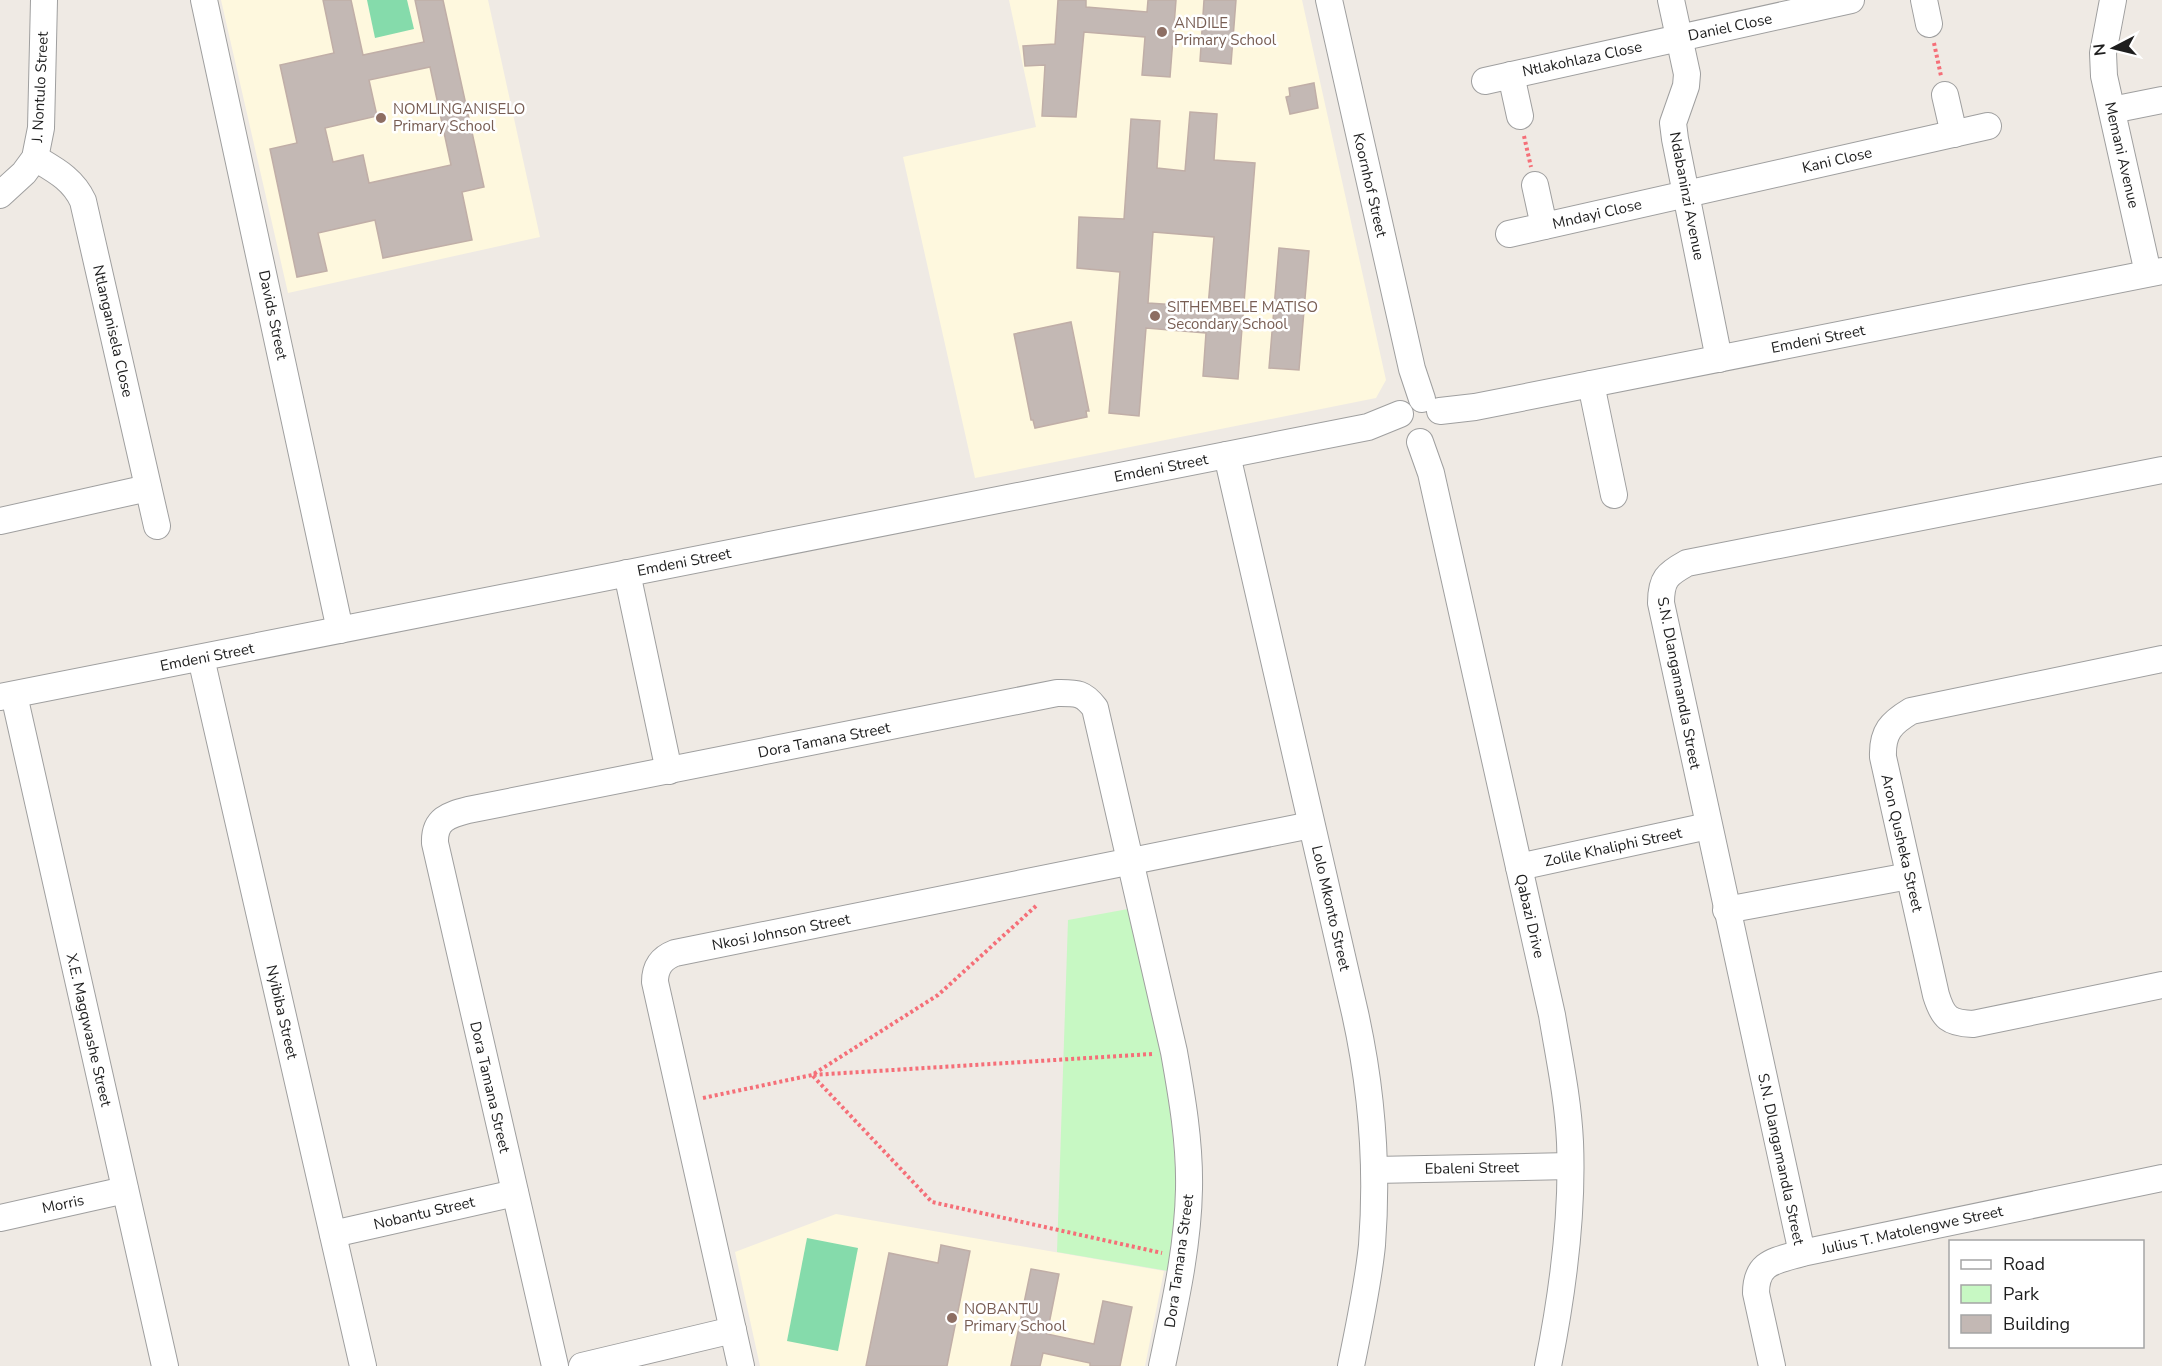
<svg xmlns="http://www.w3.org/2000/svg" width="2162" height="1366" viewBox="0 0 2162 1366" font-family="'Nunito Sans',sans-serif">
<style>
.education{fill:#fef8de}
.park{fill:#c7f8c3}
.pitch{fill:#85dbab}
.building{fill:#c3b8b4;stroke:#c0aea7;stroke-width:1.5;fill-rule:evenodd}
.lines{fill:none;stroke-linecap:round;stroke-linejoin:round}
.minor-casing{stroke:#9f9f9f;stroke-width:28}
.path{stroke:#f56f78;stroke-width:4;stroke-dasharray:3 3;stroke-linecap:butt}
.minor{stroke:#fff;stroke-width:26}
.education-dot{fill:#8d6e63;stroke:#fff;stroke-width:2}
.labels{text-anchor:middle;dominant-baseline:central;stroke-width:5;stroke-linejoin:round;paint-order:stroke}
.education-label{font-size:15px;fill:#785e54;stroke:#fff;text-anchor:start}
.street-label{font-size:15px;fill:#1e1e1e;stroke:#fff}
</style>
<rect width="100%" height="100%" fill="#efeae4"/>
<!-- education -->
<g class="education">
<polygon points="221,0 488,0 540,237 288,293"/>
<polygon points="1009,0 1302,0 1386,380 1376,398 975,478 903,157 1036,127"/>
<polygon points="836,1214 1164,1271 1145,1366 760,1366 735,1252"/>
</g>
<!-- park -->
<polygon class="park" points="1128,909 1164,1069 1172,1126 1177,1189 1168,1271 1057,1252 1068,920"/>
<!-- pitch -->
<g class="pitch">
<polygon points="367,0 407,0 414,29 375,38"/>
<polygon points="807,1238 858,1248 838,1351 787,1341"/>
</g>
<!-- building -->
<g class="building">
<path d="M323,0H351L363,55L424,42L415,0H443L484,187L462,192L472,240L383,258L375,220L318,233L327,271L297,277L270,149L297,143L280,65L334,53ZM430,67L451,165L369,183L363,155L333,162L325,128L377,116L369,80Z"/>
<polygon points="1058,0 1086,0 1086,7 1147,12 1148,0 1176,0 1170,77 1142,75 1145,37 1084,32 1076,117 1042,116 1045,65 1025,66 1023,46 1055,44"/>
<polygon points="1204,0 1236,0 1231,64 1200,61"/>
<polygon points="1314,83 1318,108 1290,114 1286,97 1290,96 1289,88"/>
<path d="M1190,112L1217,114L1214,160L1255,163L1238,379L1203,376L1206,333L1146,328L1139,416L1109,413L1120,272L1077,268L1079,217L1124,219L1131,119L1160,121L1157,168L1185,171ZM1153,232L1214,237L1208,307L1148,303Z"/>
<polygon points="1279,248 1309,251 1299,370 1269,368"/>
<polygon points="1071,322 1089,411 1086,411 1087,417 1035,428 1033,420 1031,420 1014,334"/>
<polygon points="941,1245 970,1251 947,1366 866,1366 889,1253 938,1263"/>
<polygon points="1031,1269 1059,1274 1047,1334 1094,1344 1103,1301 1132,1307 1120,1366 1090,1366 1090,1363 1043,1353 1040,1366 1011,1366"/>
</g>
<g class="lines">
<defs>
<g id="minor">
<polyline points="204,0 340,630"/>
<polyline points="1329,0 1412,369 1422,399"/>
<polyline points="1671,0 1687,74 1686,86 1673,123 1675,139 1719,359"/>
<polyline points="1924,0 1929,24"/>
<polyline points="2113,0 2103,53 2104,76 2148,273"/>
<polyline points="1511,75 1520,116"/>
<polyline points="1485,81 1851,0"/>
<polyline points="1945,95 1954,134"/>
<polyline points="2112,110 2162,100"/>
<path d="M35,158C55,170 73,179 83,201L157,526"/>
<polyline points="1535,185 1544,226"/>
<polyline points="0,195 24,173 35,158 41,128 44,0"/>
<polyline points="1509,234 1988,126"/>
<polyline points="1591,384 1614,495"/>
<polyline points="1440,411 1475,407 2162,271"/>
<path d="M1420,442L1431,473L1552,1015C1559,1057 1568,1099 1570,1142C1573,1214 1562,1296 1548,1366"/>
<path d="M1227,455L1355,1013C1372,1090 1378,1166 1372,1245C1368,1285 1359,1326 1351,1366"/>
<polyline points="0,521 148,488"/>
<polyline points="627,573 669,771"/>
<polyline points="201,658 363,1366"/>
<path d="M2162,659L1911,711C1891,723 1882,732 1883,757L1936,995C1943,1018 1949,1023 1973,1024L2162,985"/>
<polyline points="14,695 165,1366"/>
<polyline points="0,697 1368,427 1400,414"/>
<polyline points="1519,867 1708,826"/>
<polyline points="1726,910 1909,876"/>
<polyline points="1374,1170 1570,1166"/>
<polyline points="0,1218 125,1190"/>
<polyline points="333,1234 515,1193"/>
<path d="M1802,1253L1661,603C1661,579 1667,574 1687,563L2162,470"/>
<path d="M555,1366L435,843C434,819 449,815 468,810L1057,693C1076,693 1083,692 1095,708L1174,1052C1182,1097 1190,1143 1189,1189C1188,1248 1174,1308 1162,1366"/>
<polyline points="582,1366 733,1330"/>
<path d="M741,1366L655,982C655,967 662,958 675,953L1311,825"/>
<path d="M1772,1366L1756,1293C1756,1261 1776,1261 1802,1253L2162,1178"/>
</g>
</defs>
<!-- minor casing -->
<use href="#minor" class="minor-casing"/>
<!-- path -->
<g class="path">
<polyline points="1934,43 1941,76"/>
<polyline points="1524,136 1531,167"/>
<polyline points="1152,1054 812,1075 932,1202 1162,1253"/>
<polyline points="703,1098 812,1075 938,995 1036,906"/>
</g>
<!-- minor -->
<use href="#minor" class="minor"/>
</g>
<!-- markers -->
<g class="education-dot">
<circle cx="1162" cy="32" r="6"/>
<circle cx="381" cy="118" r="6"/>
<circle cx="1155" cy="316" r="6"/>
<circle cx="952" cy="1318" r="6"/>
</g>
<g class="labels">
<!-- education labels -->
<g class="education-label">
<text x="1174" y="23">ANDILE<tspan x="1174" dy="17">Primary School</tspan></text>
<text x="393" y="109">NOMLINGANISELO<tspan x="393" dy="17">Primary School</tspan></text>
<text x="1167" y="307">SITHEMBELE MATISO<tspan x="1167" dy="17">Secondary School</tspan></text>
<text x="964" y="1309">NOBANTU<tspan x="964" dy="17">Primary School</tspan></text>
</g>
<!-- street labels -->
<g class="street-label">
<text transform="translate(1730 27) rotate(-12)">Daniel Close</text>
<text transform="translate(1582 59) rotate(-12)">Ntlakohlaza Close</text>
<text transform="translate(40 87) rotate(-87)">J. Nontulo Street</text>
<text transform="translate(2122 155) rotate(77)">Memani Avenue</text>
<text transform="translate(1837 160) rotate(-13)">Kani Close</text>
<text transform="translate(1370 185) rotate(77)">Koornhof Street</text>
<text transform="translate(1687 196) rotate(79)">Ndabaninzi Avenue</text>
<text transform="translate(1597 214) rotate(-13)">Mndayi Close</text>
<text transform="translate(273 315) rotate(78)">Davids Street</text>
<text transform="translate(113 331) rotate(77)">Ntlanganisela Close</text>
<text transform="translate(1818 339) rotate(-11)">Emdeni Street</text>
<text transform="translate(1161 468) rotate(-11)">Emdeni Street</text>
<text transform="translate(684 562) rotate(-11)">Emdeni Street</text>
<text transform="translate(207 657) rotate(-11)">Emdeni Street</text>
<text transform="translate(1679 683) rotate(79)">S.N. Dlangamandla Street</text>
<text transform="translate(824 740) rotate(-11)">Dora Tamana Street</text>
<text transform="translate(1902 843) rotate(77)">Aron Qusheka Street</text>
<text transform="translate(1613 847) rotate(-12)">Zolile Khaliphi Street</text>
<text transform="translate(1331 908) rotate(77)">Lolo Mkonto Street</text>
<text transform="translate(1530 916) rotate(77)">Qabazi Drive</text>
<text transform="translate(781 932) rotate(-11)">Nkosi Johnson Street</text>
<text transform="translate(282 1012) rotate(77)">Nyibiba Street</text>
<text transform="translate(89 1030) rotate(77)">X.E. Magqwashe Street</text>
<text transform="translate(490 1087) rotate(77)">Dora Tamana Street</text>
<text transform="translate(1781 1159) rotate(78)">S.N. Dlangamandla Street</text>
<text transform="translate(1472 1168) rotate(-1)">Ebaleni Street</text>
<text transform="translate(63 1204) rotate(-12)">Morris</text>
<text transform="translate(424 1213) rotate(-13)">Nobantu Street</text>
<text transform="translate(1912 1230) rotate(-12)">Julius T. Matolengwe Street</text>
<text transform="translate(1179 1261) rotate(-82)">Dora Tamana Street</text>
</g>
</g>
<!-- legend -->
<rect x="1949" y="1240" width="195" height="108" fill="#ffffff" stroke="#a5a5a5" stroke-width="1.5"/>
<rect x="1961" y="1260" width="30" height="9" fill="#ffffff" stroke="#a5a5a5" stroke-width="1.5"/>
<text x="2003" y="1270" font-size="18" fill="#1e1e1e">Road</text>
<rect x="1961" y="1285" width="30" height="18" fill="#c7f8c3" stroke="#a5a5a5" stroke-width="1.5"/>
<text x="2003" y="1300" font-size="18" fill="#1e1e1e">Park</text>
<rect x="1961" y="1315" width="30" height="18" fill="#c3b8b4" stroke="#a5a5a5" stroke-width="1.5"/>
<text x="2003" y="1330" font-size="18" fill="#1e1e1e">Building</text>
<!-- north arrow -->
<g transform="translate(2114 48) rotate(263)" stroke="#ffffff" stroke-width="4.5" paint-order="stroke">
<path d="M0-4.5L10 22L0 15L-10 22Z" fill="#1e1e1e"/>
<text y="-9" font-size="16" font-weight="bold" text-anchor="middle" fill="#1e1e1e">N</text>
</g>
</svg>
